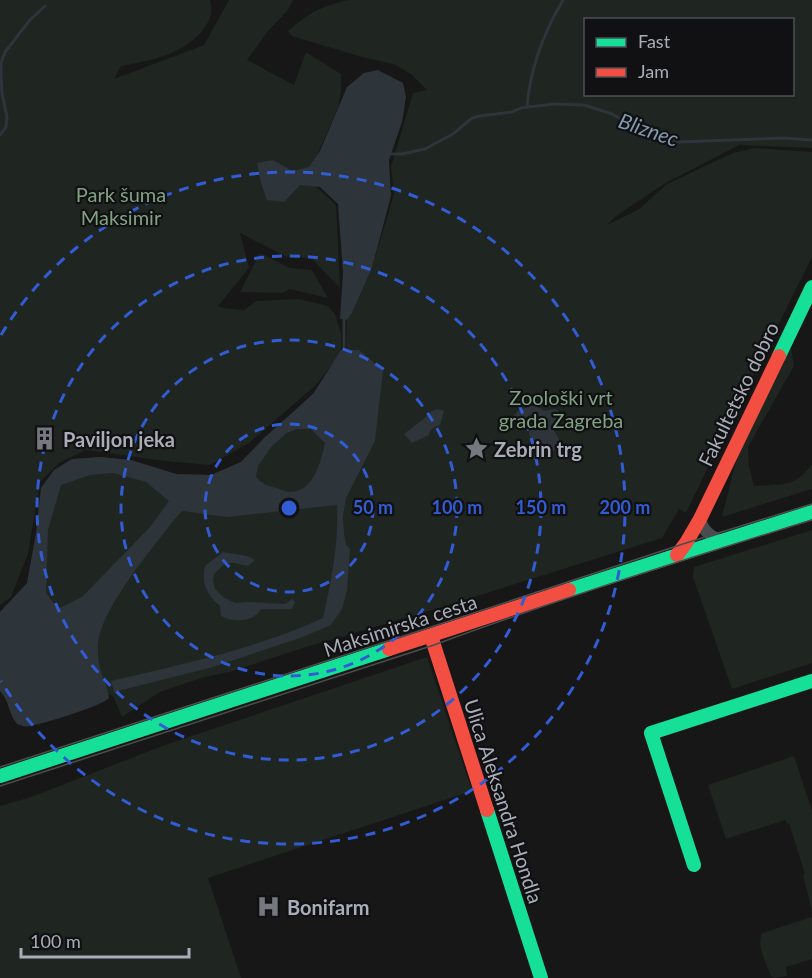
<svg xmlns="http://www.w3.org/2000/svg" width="812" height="978" viewBox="0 0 812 978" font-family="Lato,sans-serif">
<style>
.green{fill:#1f2520;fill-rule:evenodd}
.water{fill:#2d343a;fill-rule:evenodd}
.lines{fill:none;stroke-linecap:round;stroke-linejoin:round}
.stream{stroke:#2d343a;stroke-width:3}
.street{stroke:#4b4c4f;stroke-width:12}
.fast{stroke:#16e098;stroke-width:14}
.jam{stroke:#f24e42;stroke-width:14}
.tram{stroke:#4c4d4e;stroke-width:1.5}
.ring{fill:none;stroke:#325cd3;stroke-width:3;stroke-dasharray:10 8}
.labels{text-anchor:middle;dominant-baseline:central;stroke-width:4.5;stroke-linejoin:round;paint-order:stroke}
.park-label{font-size:20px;fill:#80a182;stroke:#111113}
.street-label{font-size:20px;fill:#a9adb7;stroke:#111113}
.poi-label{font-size:20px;font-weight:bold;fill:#a9adb7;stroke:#111113;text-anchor:start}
.water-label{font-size:21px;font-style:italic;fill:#819bb0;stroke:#111113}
.centre{fill:#325cd3;stroke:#111113;stroke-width:3}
.ring-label{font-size:18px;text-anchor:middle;font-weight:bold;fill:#325cd3;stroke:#111113;stroke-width:4.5;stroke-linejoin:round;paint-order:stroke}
</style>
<rect width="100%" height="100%" fill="#171717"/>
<!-- green -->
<g class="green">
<path d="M0,0H210C213,13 211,20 202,31C180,56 152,60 121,66L114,79L204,45L229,0H293L288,10L268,31L247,60L294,85L306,52L341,74V91L338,108L307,178L336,205L340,288L311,258L287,257L240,233L249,268L218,306L224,308L244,310L257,301L298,299L328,306L335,314L341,333V350L346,351L347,320L352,313L372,268L394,194L391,167L413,93L427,90L412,75L396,65L355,55L292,36L288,31C310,12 320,7 348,0H812V148L739,145L664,184L616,216L607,225L638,210L667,184L733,153L754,148L812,152V257L730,422L686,513L679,509L662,538L439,608L306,647L233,671L201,678L160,692L122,717L113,696L105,693L35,600L36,533L41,488L54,470L72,459L100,457L131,460L176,474L211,475L241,462L264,438L313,394L334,362L316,385L249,443L210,465L165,461L86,450L59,463L40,482L28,554L11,597L0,605ZM586,20H792V94H586Z"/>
<polygon points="260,253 290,268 312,270 328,298 289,289 283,293 240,292"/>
<path d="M791,348L794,366L748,447L749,466L754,486C781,484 795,488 812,464V489L722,517L738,453Z"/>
<polygon points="812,530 812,663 732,689 693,577 694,567"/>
<polygon points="427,657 472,791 208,878 241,978 0,978 0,806 31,797 165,745"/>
<polygon points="794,756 812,811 812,911 803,875 805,874 789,823 787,824 785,820 726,839 708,785"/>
<path d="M812,917V959L786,967L787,976C781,977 776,978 771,976C766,963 756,945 762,933Z"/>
</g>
<!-- water -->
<g class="water">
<polygon points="378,70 403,83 406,97 402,122 389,160 391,196 372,268 352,313 347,320 340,319 343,272 338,204 320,187 300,185 284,202 267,200 261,183 257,163 273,160 292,171 309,167 320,151 347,87 364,73"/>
<path d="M341,350H359L383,370L375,441L346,498L343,516L344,533L346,545L350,549L347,591L342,609L331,625L300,638L213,667L114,692L111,681C182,664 256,649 323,618C331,582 339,543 337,505L227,517L182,511L174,520C152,549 96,614 98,649C98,655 98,662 100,668C102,678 108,687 109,698C102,706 45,723 31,726C26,727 22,726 17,724C9,715 9,700 0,691V612L27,583L36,533L41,488L54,470L72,459L100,457L131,460L176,474L211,475L241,462L264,438L313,394ZM297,429H311L325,443C321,461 314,491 291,492C287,492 281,490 277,488C268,486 262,484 256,477L258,466L272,446L287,433ZM113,473L146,482L169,501L150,527L82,597L58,609L46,593L48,530L61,485L90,475Z"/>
<path d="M530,406H537L544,411L555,409L560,412V414C558,416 555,420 554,422C551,431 558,434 559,440C560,451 549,453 541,453L535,448C534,442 524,432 533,427C536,426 540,426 543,425L544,422C538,409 529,414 521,421H517L514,419V415L519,410Z"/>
<path d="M438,409L444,411L440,425C434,427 430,429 429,435L412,443L404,434C410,429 415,425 421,421C428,416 429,411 438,409Z"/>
<path d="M223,552L247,556L255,560L248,566L234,563H226L214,574L213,581L215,589L223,597L235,603L250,602L285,604L292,599L295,602L292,609H261C254,622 234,623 221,616L220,606C207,595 201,583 205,566Z"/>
</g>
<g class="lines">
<!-- stream -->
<g class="stream">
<path d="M527,107C530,70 544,32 563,0"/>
<polyline points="0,135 6,127 7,117 2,93 1,77 1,63 5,52 30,20 45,6"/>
<polyline points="391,154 402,154 425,149 453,134 472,118 480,116 512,112 521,108 554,104 584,105 612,114 648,133 679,142 783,138 812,140"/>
<polyline points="344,320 344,350"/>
</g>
<!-- street -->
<path class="street" d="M700,519C703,531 710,536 721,541"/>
<!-- fast -->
<g class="fast">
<polyline points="779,356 812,287"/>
<polyline points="569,590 812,512"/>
<polyline points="0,776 389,649"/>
<polyline points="487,810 541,978"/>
<polyline points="694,865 651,733 812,681"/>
</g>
<!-- jam -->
<g class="jam">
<polyline points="677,555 686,543 700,519 779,356"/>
<polyline points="431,636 487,810"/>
<polyline points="389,649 569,590"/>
</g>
<!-- tram -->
<g class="tram">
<polyline points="0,767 428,628 686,543 812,504"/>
<path d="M0,786L434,645C558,599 685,559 812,520"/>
</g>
</g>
<!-- distance rings -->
<g class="ring">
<circle cx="289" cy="508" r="84"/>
<circle cx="289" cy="508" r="168"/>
<circle cx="289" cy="508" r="252"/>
<path d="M1 335A336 336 0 1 1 1 681"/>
</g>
<!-- icons -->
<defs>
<symbol id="building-bare" viewBox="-9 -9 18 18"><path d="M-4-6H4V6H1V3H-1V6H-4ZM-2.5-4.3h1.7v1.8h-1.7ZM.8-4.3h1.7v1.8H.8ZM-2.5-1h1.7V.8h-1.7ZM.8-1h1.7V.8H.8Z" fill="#76787f" stroke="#111113" stroke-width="2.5" paint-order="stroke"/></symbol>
<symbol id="sight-bare" viewBox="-9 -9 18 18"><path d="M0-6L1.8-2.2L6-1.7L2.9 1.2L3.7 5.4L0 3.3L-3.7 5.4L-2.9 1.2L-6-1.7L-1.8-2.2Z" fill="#76787f" stroke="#111113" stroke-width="2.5" paint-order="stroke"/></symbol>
<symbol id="hospital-bare" viewBox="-9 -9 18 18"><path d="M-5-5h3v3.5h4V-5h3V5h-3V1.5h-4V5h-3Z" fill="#76787f" stroke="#111113" stroke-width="2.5" paint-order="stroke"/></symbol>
</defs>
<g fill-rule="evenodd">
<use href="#building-bare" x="28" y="422" width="33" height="33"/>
<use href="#sight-bare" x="460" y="432" width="33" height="33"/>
<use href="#hospital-bare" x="252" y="890" width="33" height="33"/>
</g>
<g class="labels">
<!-- park labels -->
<g class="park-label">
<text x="121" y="194">Park šuma<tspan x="121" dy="23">Maksimir</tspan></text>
<text x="561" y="397">Zoološki vrt<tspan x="561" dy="23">grada Zagreba</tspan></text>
</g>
<!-- street labels -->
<g class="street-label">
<text transform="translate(738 394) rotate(-64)">Fakultetsko dobro</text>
<text transform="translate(400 625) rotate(-18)">Maksimirska cesta</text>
<text transform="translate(504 801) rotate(72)">Ulica Aleksandra Hondla</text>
</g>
<!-- poi labels -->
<g class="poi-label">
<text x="63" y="439">Paviljon jeka</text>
<text x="494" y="449">Zebrin trg</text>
<text x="287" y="907">Bonifarm</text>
</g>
<!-- water labels -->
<g class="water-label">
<text transform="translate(649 129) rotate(19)">Bliznec</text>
</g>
</g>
<circle cx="289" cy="508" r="9" class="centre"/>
<g class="ring-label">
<text x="373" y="514">50 m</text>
<text x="457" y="514">100 m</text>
<text x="541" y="514">150 m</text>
<text x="625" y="514">200 m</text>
</g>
<!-- legend -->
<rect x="584" y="18" width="210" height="78" fill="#111113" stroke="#4e4f55" stroke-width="1.5"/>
<rect x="596" y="38" width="30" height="9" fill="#16e098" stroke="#4e4f55" stroke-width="1.5"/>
<text x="638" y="48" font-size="18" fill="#a9adb7">Fast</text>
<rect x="596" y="68" width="30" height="9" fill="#f24e42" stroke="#4e4f55" stroke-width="1.5"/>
<text x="638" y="78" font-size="18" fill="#a9adb7">Jam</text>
<!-- scale -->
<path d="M21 948v9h168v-9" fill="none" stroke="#a9adb7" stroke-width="3"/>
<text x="30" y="948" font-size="18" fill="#a9adb7" stroke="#111113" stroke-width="4.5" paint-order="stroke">100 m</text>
</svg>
